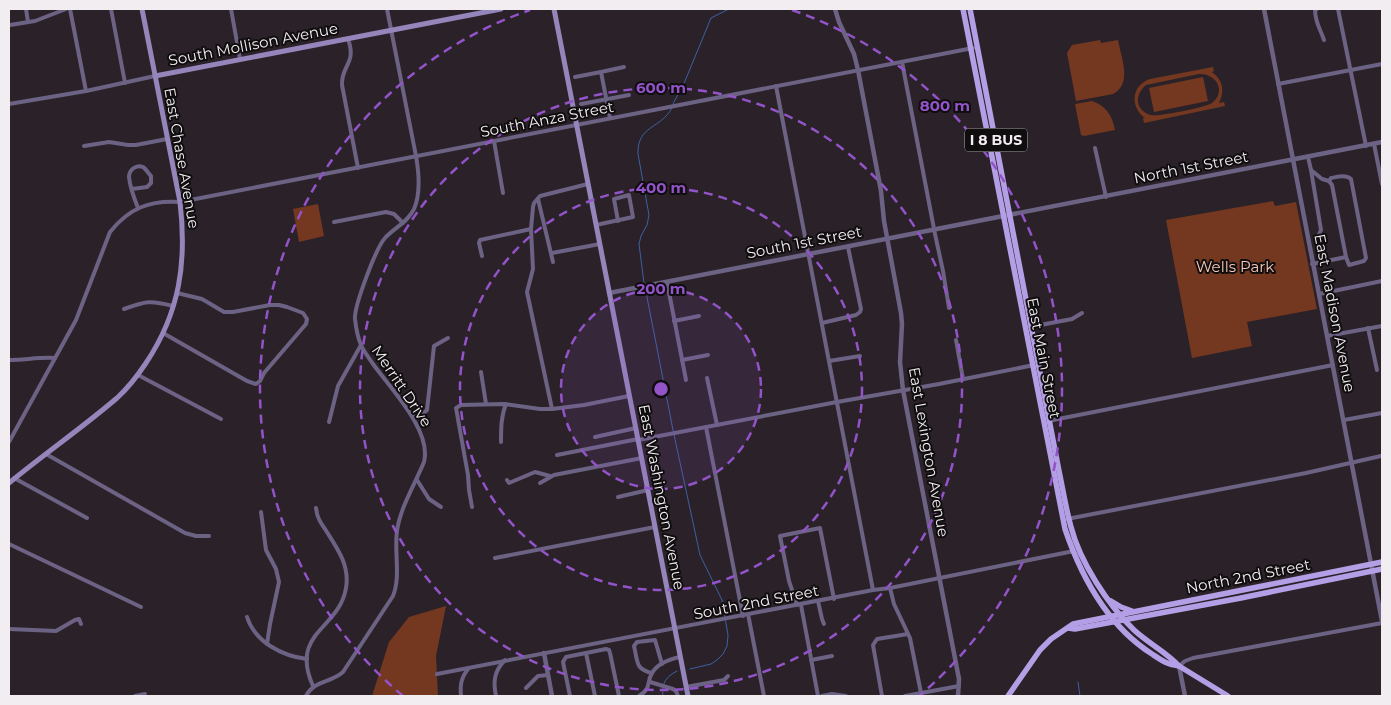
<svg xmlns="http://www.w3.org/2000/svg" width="1391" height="705" viewBox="0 0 1391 705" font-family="Montserrat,sans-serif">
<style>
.green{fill:#743720;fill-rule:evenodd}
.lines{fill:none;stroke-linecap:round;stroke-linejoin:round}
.stream{stroke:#3c60a6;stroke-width:1}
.minor{stroke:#6c6284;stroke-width:4}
.tertiary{stroke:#6c6284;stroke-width:4.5}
.secondary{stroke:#9485bb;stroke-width:5}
.primary{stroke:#b49fe6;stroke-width:5.5}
.ring{fill:none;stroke:#9353c9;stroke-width:2.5;stroke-dasharray:9 6}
.labels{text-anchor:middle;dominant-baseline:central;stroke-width:4;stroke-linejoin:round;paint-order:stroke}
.shield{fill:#100d0f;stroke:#aeaaad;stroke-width:1}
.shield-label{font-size:14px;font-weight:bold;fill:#f2edf1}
.street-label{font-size:15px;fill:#f2edf1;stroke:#100d0f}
.park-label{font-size:15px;fill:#f9c8b7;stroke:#100d0f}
.centre{fill:#9353c9;stroke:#100d0f;stroke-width:2.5}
.ring-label{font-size:15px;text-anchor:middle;font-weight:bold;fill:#9353c9;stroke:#100d0f;stroke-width:4;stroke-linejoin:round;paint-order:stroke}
</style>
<rect width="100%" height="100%" fill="#2a2228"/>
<!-- green -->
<g class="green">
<path d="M1100,40L1101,43L1118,40C1121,57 1133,84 1113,94L1076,101L1067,53L1072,45Z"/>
<path d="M1213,67L1214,71L1212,72C1223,80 1225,91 1219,103L1224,102L1225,106L1144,123L1143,118H1145C1129,106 1132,85 1150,79ZM1199,74C1216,73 1227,91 1212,103C1207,107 1158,117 1151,115C1146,114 1142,111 1139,106C1136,97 1140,90 1146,85Z"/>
<polygon points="1203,77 1208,101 1154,112 1149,88"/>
<path d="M1092,101C1106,106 1112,115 1115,130L1084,136L1081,135L1075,104Z"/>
<polygon points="1273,201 1275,206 1296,202 1317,309 1247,322 1252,346 1192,358 1166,220"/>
<polygon points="318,204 324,236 299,242 293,209"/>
<polygon points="446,606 436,656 438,696 372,696 389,642 409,617"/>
</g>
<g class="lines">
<!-- stream -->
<g class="stream">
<polyline points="673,104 685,81 711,18 729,9"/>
<path d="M644,283L639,244L641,236L647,225L649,215L638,154C637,125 661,129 672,108"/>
<polyline points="645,287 673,430 700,555 722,600 728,635 727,646 723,654 717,660 711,664 690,669"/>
<polyline points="1078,682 1080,696"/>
<path d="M663,696C661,683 666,677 677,671"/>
</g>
<!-- minor -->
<g class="minor">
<polyline points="26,9 28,22"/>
<polyline points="70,9 86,91"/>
<polyline points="111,9 125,83"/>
<polyline points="231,9 240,59"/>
<path d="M1317,9H1315C1315,23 1320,28 1324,40"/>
<polyline points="1338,9 1366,146"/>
<polyline points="10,25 35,21 66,9"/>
<path d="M348,39C357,64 341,65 342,85L358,168"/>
<polyline points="902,62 935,234 943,271 949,308"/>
<polyline points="575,77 601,72"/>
<polyline points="1278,84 1382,64"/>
<polyline points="776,86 873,590"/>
<polyline points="9,104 86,91 155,76"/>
<polyline points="581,104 629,95"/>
<polyline points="610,118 601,72 624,67"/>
<polyline points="494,141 503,193"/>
<polyline points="1374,144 1382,184"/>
<polyline points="84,146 109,142 128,145 136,145 167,139"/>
<polyline points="1095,148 1106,197"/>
<polyline points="1308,157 1311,170 1322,179 1329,181"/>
<polyline points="1311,170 1321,230 1317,239 1322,262"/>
<path d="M132,189L147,187L151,183V176C149,174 146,169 143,167C136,164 129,170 129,177C130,187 134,198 138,208"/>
<polyline points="538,199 553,262"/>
<polyline points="334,222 386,212 394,214 403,223"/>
<polyline points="596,225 633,217 629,195 614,199 618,221"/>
<polyline points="552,253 600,244"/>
<polyline points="482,256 479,243 480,240 531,229"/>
<path d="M1312,264L1346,257L1349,265L1364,261L1366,258L1351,179C1345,174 1337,177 1331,178L1329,181L1332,185L1346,257"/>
<polyline points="667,282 686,380"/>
<polyline points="1319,294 1382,281"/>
<path d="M124,309C146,301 150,300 173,306"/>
<polyline points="674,321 699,316"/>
<polyline points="822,323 856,315 860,312 861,309 848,247"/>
<polyline points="1030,327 1072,319 1082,313"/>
<polyline points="1368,328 1377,370"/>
<polyline points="163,333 247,381 256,384 260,381 264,373 306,324 307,319 303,313 287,307 279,305 270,305 233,312 224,312 202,299 177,293"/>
<polyline points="1327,336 1382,326"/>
<polyline points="956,340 963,379"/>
<path d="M9,360C24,360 40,357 55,358"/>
<polyline points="682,360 708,355"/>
<polyline points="829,361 860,356"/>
<polyline points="481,372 486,404"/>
<polyline points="138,375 221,419"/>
<polyline points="707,378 717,425"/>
<polyline points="552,409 527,292 533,269 531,229 533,207 534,203 540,196 588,184"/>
<polyline points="413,417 420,416 427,410 434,346 448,338"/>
<polyline points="1344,420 1382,413"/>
<polyline points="1048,421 1333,365"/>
<polyline points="329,422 338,386 361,345"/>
<polyline points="706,427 743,616"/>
<polyline points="595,437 636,428"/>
<polyline points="638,440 837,402 939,384 1034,365"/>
<path d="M9,442L76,320L110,232C129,208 150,200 180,202L973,48"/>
<path d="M501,442C501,429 501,416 506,404"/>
<polyline points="46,454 185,533 196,536 209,536"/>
<polyline points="557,455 638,439"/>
<polyline points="14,478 87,518"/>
<polyline points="417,480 429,499 441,507"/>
<polyline points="507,480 509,483 535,472 550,476"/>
<polyline points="540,483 554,475 642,458"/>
<polyline points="618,497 648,490"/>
<polyline points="472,507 469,490 468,475 456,408 461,405 504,404 540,409 552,409 584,405 629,396"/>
<polyline points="261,512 266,550 276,569 279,582 270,624 267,644"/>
<polyline points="1067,519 1306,473 1381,456"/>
<polyline points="9,544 141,607"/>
<polyline points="495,558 655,527"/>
<polyline points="890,588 894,604 910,638 921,693"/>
<polyline points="818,601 822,619 824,624"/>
<polyline points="797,605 789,581 780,536 820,528 834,599"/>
<polyline points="801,605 818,696"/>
<polyline points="748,614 764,696"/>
<path d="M247,617C255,642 282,656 307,659"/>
<polyline points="9,629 56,631 75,620 79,619 81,624"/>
<polyline points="586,653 595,696"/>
<polyline points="811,660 832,656"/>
<polyline points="1179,666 1185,661 1193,658 1382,623"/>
<path d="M652,673C635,669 638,662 634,646L637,642L655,640L662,664"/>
<polyline points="437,674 873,590 890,588 1074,551"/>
<polyline points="650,682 673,689 676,691 678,696"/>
<path d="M313,686C289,632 339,630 346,588C350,565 337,548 325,529C320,522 317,517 316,508"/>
<polyline points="686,687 724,680 728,676"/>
<polyline points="526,688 538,676 548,675"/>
<polyline points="135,696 145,694"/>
<path d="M306,696C314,680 331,683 343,672L393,596C401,576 394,552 397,531C400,508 415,484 424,462C432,431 391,389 373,364C369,358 364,352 361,345C358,338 356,328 355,319C354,306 376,248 385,238C394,228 408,222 414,209C421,193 419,173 416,156L387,9"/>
<path d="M461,696C460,685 461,677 469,668"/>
<path d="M496,696C493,682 494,671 505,660"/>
<polyline points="570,696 563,662 566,657 606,649 609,650 610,653 619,696"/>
<path d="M639,696C652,688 646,683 652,673C658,663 670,659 680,657"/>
<polyline points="822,696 832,694 846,696"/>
<polyline points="882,696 873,645 877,639 908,634"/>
<polyline points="905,696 959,686"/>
</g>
<!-- tertiary -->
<g class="tertiary">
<polyline points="835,9 839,22 854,54 858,70 881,191 884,221 901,313 902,324 900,362 903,390 959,679 958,696"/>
<polyline points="1264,9 1382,621"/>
<polyline points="609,293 1382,142"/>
<polyline points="544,653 552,696"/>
<polyline points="1179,666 1185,696"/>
</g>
<!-- secondary -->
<g class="secondary">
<polyline points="554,9 688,696"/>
<polyline points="155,76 501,9"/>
<path d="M9,483C44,454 82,428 117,398C128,388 138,375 146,363C180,312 187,262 180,202L142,9"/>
</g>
<!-- primary -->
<g class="primary">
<path d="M963,9L1065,529C1081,576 1108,626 1152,654C1161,660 1168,665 1179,666"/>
<path d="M970,9L1059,471C1063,490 1066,509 1071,527C1080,562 1108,605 1134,630C1148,643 1166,652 1179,666L1228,696"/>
<polyline points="1111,601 1121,607 1132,611"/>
<polyline points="1068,628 1075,629 1241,598 1382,569"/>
<polyline points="1008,696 1040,650 1051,639 1073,624 1382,562"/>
</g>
</g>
<!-- distance rings -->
<circle cx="661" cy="389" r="100" fill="#9353c9" fill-opacity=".12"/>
<g class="ring">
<circle cx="661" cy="389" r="100"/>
<circle cx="661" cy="389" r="201"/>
<circle cx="661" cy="389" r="301"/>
<path d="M403 696A401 401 0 0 1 530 10M792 10A401 401 0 0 1 919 696"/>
</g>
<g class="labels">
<!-- shield labels -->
<rect class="shield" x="965" y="128.5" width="62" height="23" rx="4"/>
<g class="shield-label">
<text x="996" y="140">I 8 BUS</text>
</g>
<!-- street labels -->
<g class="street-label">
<text transform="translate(253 44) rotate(-11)">South Mollison Avenue</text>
<text transform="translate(547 119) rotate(-11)">South Anza Street</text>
<text transform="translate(182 158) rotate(80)">East Chase Avenue</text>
<text transform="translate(1191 167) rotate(-11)">North 1st Street</text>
<text transform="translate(804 242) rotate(-11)">South 1st Street</text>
<text transform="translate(1335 313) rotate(79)">East Madison Avenue</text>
<text transform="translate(1044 358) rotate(79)">East Main Street</text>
<text transform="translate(402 386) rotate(56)">Merritt Drive</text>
<text transform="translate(929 452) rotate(80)">East Lexington Avenue</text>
<text transform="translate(662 497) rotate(79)">East Washington Avenue</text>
<text transform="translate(1248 576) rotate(-11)">North 2nd Street</text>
<text transform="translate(756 602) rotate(-11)">South 2nd Street</text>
</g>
<!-- park labels -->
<g class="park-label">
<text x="1235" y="266">Wells Park</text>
</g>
</g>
<circle cx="661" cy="389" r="8" class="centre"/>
<g class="ring-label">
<text x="661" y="93">600 m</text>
<text x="945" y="111">800 m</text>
<text x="661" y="193">400 m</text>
<text x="661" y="294">200 m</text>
</g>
<!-- border -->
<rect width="1391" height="705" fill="none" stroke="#f2edf1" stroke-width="20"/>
</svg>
